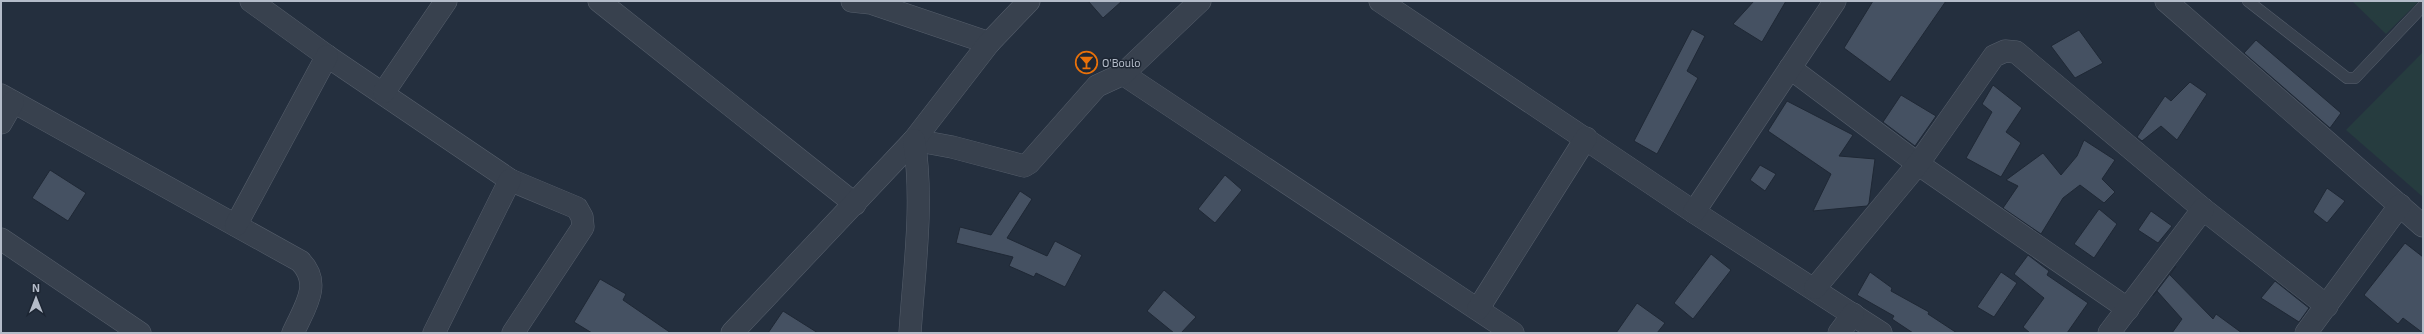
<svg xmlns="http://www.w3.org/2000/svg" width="2424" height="334" viewBox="0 0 2424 334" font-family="'Exo 2',sans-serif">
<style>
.green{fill:#263c3f}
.building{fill:#455162;stroke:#1f2835}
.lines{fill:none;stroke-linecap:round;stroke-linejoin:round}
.service-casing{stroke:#565f6c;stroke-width:12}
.minor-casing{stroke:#565f6c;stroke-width:23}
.service{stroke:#38414e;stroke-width:11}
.minor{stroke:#38414e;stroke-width:22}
.labels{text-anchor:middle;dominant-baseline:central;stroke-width:3;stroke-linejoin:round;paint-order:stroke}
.poi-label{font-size:11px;fill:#b4bcc9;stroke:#1d2633;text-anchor:start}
</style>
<rect width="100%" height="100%" fill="#242f3e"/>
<!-- green -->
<g class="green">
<polygon points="2352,1 2419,1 2386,34"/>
<polygon points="2423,52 2423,197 2346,130"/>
</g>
<!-- building -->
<g class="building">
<polygon points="1088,1 1122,1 1103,18"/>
<polygon points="1754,1 1786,1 1762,42 1733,24"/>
<polygon points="1873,1 1946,1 1890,82 1844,48"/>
<polygon points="1692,29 1705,36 1687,71 1698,78 1657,154 1634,141"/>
<polygon points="2079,30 2103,63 2075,78 2051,46"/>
<polygon points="2256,40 2341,113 2330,128 2244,53"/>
<polygon points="2190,82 2207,94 2177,140 2161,126 2142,141 2137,137 2165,96 2171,101"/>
<polygon points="1993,85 2022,108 2006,132 2021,143 2001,177 1966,158 1992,112 1982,104"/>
<polygon points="1901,95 1936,116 1915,146 1883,122"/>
<polygon points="1787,101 1853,135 1839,156 1875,159 1869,203 1867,206 1813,211 1831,174 1768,131"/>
<polygon points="2084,140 2115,160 2102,179 2115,192 2104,203 2080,185 2063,198 2041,234 2003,208 2018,186 2006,180 2043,153 2061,175 2077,156"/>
<polygon points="1760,165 1776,174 1765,191 1750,180"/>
<polygon points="50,170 86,193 68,221 32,198"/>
<polygon points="1225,175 1242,190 1215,223 1198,209"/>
<polygon points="2327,188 2345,201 2327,223 2313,212"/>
<polygon points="1020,191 1032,199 1007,238 1047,256 1055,241 1082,255 1065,287 1036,273 1034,277 1009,266 1013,257 956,243 960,227 991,235"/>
<polygon points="2099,209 2117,224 2094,258 2074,244"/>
<polygon points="2151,211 2172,226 2158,243 2138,230"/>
<polygon points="2405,243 2423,257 2423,333 2403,318 2398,324 2364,295"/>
<polygon points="1711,254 1731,270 1693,319 1674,303"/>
<polygon points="2028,255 2049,271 2047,275 2088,303 2067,333 2030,333 2023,327 2044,298 2014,274"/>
<polygon points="2176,266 2170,275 2213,319 2216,314 2242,333 2172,333 2182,319 2157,291 2153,296"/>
<polygon points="1870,272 1892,288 1891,291 1929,312 1928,314 1957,333 1913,333 1892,319 1894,316 1857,295"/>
<polygon points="2001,272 2017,283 1994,317 1977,307"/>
<polygon points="600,279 626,294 623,300 671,333 592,333 574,322"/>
<polygon points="2275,281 2309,308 2299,322 2261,298"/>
<polygon points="1164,290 1196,317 1181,333 1174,333 1147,311"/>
<polygon points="1637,303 1665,323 1657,333 1616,333"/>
<polygon points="783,311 818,333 768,333"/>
</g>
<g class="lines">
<defs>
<polyline id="service" points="2248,1 2347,78 2355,78 2423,6"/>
<g id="minor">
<polyline points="251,1 327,56 510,180 577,208 582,217 583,227 513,333"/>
<polyline points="599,1 855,204"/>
<polyline points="852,1 871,3 989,43"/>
<polyline points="1380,1 1694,212 1881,333"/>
<polyline points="2166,1 2423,226"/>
<polyline points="1790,68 1918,164 2128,309"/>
<polyline points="1123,74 1513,333"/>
<polyline points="384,92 446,1"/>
<path d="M1,95L300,261C323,284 304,308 293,333"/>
<polyline points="1,123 13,102"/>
<polyline points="914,140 952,147 1024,166 1029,163 1097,86 1123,74 1200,1"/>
<polyline points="1694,212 1835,1"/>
<polyline points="236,225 327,56"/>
<polyline points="1,239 140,333"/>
<polyline points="1815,288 1918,164 1994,56 2005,51 2016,52 2203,209 2327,306"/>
<polyline points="1478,309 1586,138"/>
<polyline points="434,333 510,180"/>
<polyline points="732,333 914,140 989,43 1029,1"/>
<path d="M910,333C914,270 924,203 914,140"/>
<polyline points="1839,333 1853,314"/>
<polyline points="2109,333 2203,209"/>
<polyline points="2306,333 2400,205"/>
</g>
</defs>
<!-- service casing -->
<use href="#service" class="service-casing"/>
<!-- minor casing -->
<use href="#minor" class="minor-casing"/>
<!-- service -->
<use href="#service" class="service"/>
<!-- minor -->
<use href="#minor" class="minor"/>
</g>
<!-- icons -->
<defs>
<symbol id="bar-ring" viewBox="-11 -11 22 22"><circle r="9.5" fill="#1d2633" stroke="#e8710a" stroke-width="1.5"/><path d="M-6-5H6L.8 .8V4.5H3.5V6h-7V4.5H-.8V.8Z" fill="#e8710a"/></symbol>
</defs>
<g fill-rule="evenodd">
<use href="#bar-ring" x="1074" y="50" width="25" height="25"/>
</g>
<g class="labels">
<!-- poi labels -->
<g class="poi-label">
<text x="1102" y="62">O'Boulo</text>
</g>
</g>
<!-- border -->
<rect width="2424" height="334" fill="none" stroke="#b4bcc9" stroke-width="4"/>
<!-- north arrow -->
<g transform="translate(36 298)" stroke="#1d2633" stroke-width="3" paint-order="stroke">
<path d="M0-3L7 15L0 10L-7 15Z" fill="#b4bcc9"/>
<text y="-6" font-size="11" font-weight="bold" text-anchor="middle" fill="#b4bcc9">N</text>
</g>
</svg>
